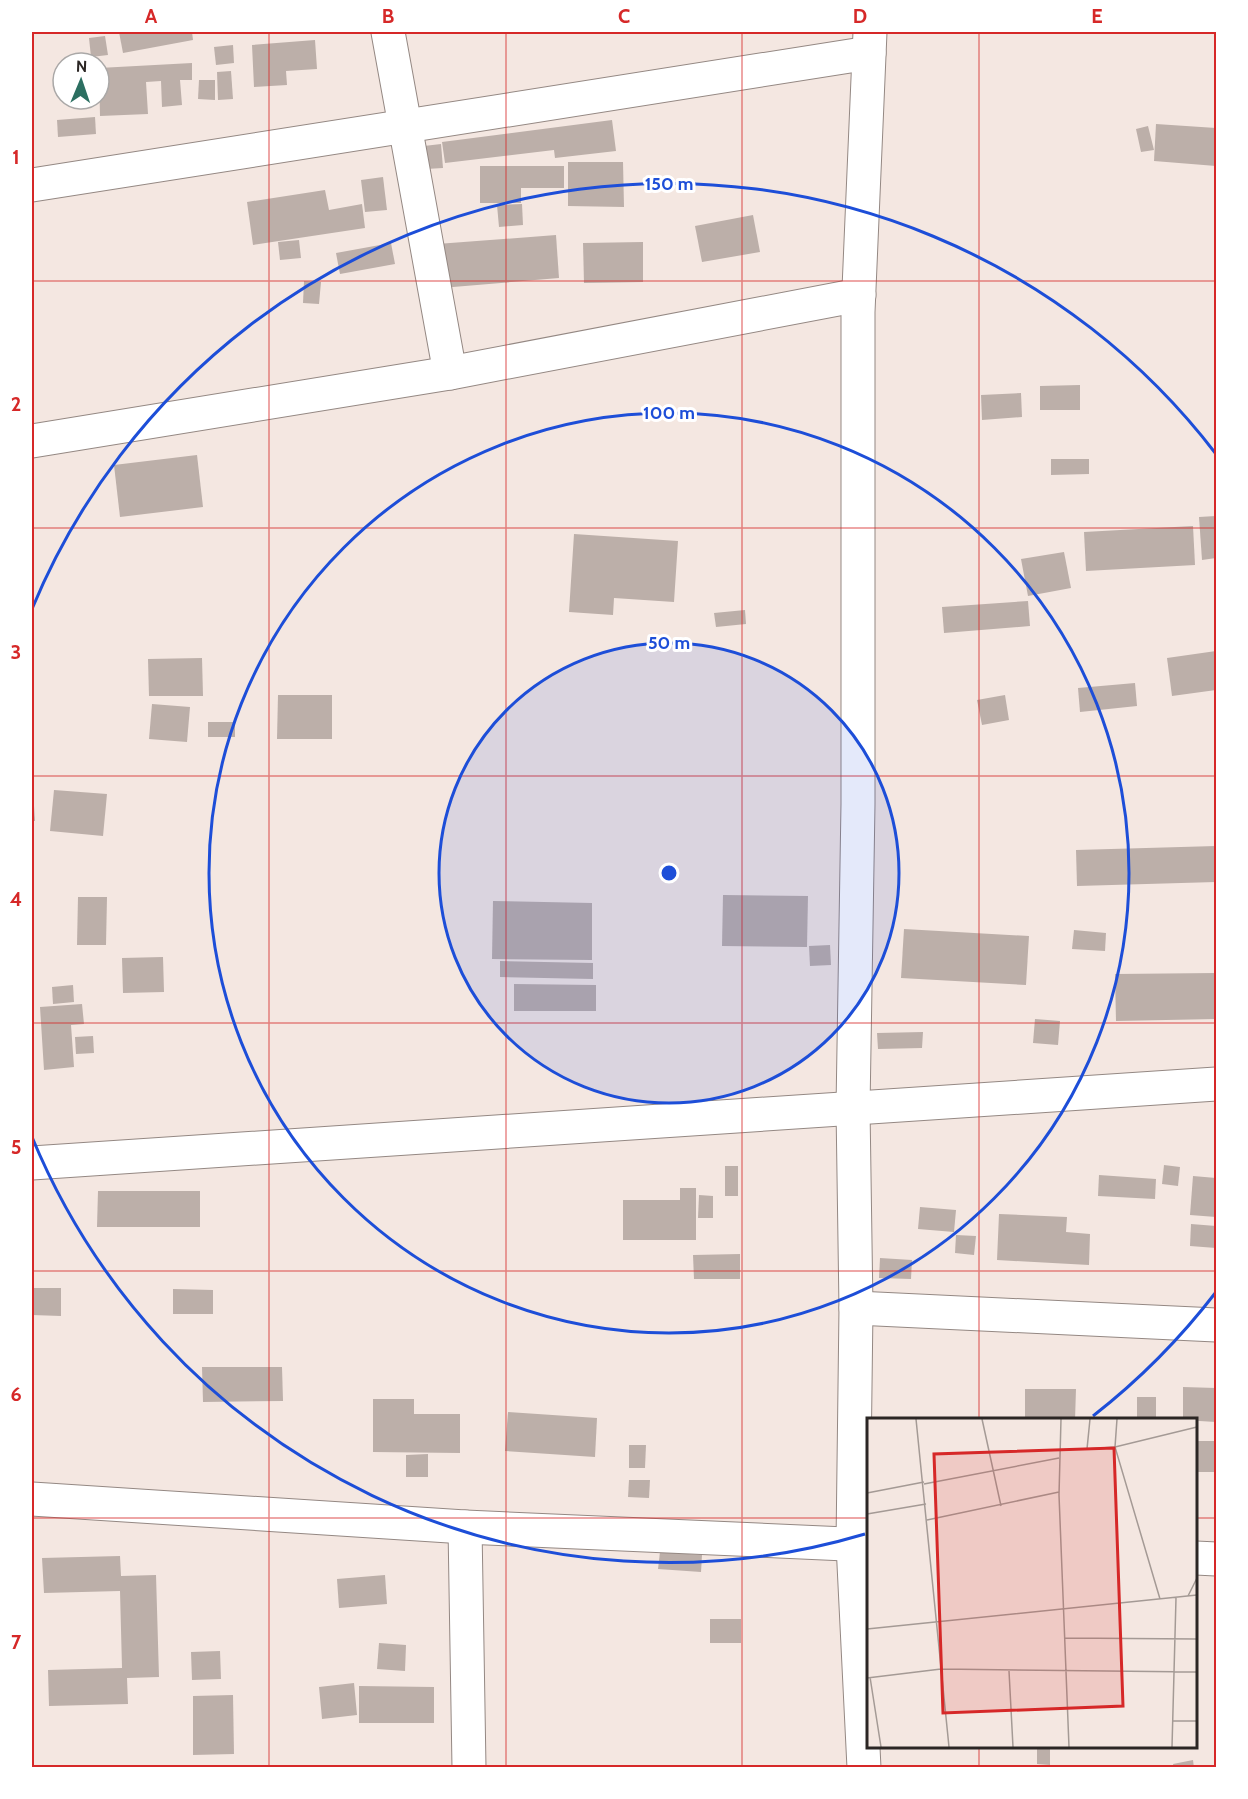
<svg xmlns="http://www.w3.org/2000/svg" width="1248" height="1799" viewBox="0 0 1248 1799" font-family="Cabin,sans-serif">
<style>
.building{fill:#bcafa9}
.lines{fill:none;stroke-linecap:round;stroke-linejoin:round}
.minor-casing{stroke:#948883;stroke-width:35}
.minor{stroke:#fff;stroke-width:33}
.grid{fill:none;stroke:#d62828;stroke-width:1.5;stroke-opacity:0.55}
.ring{fill:none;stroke:#1d4ed8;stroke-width:3}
.inset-road{fill:none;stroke:#a49a95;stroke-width:1.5}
.view{fill:#d62828;fill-opacity:0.15;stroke:#d62828;stroke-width:3}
.inset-edge{fill:none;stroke:#2b2624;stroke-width:3}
.centre{fill:#1d4ed8;stroke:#fff;stroke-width:3}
.ring-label{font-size:18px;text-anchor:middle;font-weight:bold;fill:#1d4ed8;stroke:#fff;stroke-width:6;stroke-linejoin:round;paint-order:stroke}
.neatline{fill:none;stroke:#d62828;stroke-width:2}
.grid-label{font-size:20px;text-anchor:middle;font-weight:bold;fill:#d62828}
</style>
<rect width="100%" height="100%" fill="#f4e7e1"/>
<!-- building -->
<g class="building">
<polygon points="119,32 192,32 193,40 123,53"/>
<polygon points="105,36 108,55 91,57 89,38"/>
<polygon points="315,40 317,69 286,71 287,85 254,87 252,45"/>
<polygon points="233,45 234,63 216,65 214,47"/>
<polygon points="192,63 192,80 180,80 182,105 162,107 161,81 146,82 148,114 100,116 99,68"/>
<polygon points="231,71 233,99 218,100 217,72"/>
<polygon points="199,80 215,80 215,100 198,99"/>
<polygon points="95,117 96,134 58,137 57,120"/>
<polygon points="612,120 616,151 555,158 554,150 445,163 442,142"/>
<polygon points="1156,124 1216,128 1216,166 1154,161"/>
<polygon points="1148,126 1154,150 1141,152 1136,129"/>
<polygon points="441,144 443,168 426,169 424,146"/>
<polygon points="568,162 623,162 624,207 568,206"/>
<polygon points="480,166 564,166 564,188 521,188 521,203 480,203"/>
<polygon points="383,177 387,210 365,212 361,180"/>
<polygon points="325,190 329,210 362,204 365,228 253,245 247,202"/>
<polygon points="522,204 523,225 499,227 497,205"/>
<polygon points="753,215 760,252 702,262 695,226"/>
<polygon points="556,235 559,278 441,288 437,244"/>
<polygon points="299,240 301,258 280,260 278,242"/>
<polygon points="643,242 643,282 584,283 583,243"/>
<polygon points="391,243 395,264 340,274 336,253"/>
<polygon points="304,281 321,282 319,304 303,303"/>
<polygon points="1080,385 1080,410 1040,410 1040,386"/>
<polygon points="1021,393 1022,417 982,420 981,395"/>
<polygon points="197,455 203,507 120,517 114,465"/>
<polygon points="1051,459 1089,459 1089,474 1051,475"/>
<polygon points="1216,516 1216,558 1202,560 1199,517"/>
<polygon points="1193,526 1195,565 1086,571 1084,532"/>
<polygon points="574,534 678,541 674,602 614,598 613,615 569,612"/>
<polygon points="1064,552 1071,588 1028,596 1021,559"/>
<polygon points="1028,601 1030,626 944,633 942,607"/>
<polygon points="745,610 746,624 716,627 714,613"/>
<polygon points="1216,651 1216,690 1172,696 1167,658"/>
<polygon points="202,658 203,696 149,696 148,659"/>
<polygon points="1135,683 1137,706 1080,712 1078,688"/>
<polygon points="278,695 332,695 332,739 277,739"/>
<polygon points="1005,695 1009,720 982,725 977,700"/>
<polygon points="152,704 190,707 187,742 149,739"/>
<rect x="208" y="722" width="27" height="15"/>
<polygon points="54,790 107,794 103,836 50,831"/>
<polygon points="33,792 35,821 32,821 32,793"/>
<polygon points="1216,846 1216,882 1077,886 1076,850"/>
<polygon points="723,895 808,896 807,947 722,946"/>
<polygon points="78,897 107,897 106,945 77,945"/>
<polygon points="493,901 592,903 592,960 492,959"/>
<polygon points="904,929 1029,936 1026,985 901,978"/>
<polygon points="1074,930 1106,933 1105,951 1072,949"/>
<polygon points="830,945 831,965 810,966 809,946"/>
<polygon points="163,957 164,992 123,993 122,958"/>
<polygon points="500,961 593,963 593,979 500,977"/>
<polygon points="1216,973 1216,1019 1116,1021 1115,974"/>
<polygon points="514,984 596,985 596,1011 514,1011"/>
<polygon points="73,985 74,1002 53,1004 52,987"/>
<polygon points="82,1004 84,1024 71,1025 74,1067 44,1070 40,1007"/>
<polygon points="1035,1019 1060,1021 1058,1045 1033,1043"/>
<polygon points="923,1032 922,1048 878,1049 877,1033"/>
<polygon points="93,1036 94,1053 76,1054 75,1037"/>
<polygon points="1164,1165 1180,1167 1178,1186 1162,1184"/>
<rect x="725" y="1166" width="13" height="30"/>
<polygon points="1099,1175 1156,1179 1155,1199 1098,1196"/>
<polygon points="1193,1176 1216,1178 1216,1217 1190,1215"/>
<polygon points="680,1188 696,1188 696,1240 623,1240 623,1200 680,1200"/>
<polygon points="98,1191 200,1191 200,1227 97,1227"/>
<polygon points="699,1195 713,1196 713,1218 698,1218"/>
<polygon points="920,1207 956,1210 954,1232 918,1229"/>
<polygon points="999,1214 1067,1217 1066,1232 1090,1234 1089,1265 997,1260"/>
<polygon points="1191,1224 1216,1226 1216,1248 1190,1246"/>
<polygon points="956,1235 976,1236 974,1255 955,1253"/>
<polygon points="740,1254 740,1279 694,1279 693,1255"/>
<polygon points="880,1258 912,1260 911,1279 879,1278"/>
<polygon points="32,1288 61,1288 61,1316 32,1315"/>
<polygon points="173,1289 213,1290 213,1314 173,1314"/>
<polygon points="202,1367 282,1367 283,1401 203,1402"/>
<polygon points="1183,1387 1216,1388 1216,1422 1183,1420"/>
<polygon points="1025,1389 1076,1389 1075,1420 1025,1420"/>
<rect x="1137" y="1397" width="19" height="23"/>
<polygon points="373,1399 414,1399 414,1414 460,1414 460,1453 373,1452"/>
<polygon points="508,1412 597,1418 595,1457 505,1451"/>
<rect x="1196" y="1441" width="20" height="31"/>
<polygon points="629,1445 646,1445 645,1468 629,1468"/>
<polygon points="428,1454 428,1477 406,1477 406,1455"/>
<polygon points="629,1480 650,1480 649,1498 628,1497"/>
<polygon points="660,1552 702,1555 701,1572 658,1569"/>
<polygon points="120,1556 121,1576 156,1575 159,1677 127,1678 128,1704 49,1706 48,1670 122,1668 120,1591 44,1593 42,1558"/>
<polygon points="385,1575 387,1604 339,1608 337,1579"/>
<rect x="710" y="1619" width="31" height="24"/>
<polygon points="379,1643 406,1645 405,1671 377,1669"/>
<polygon points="220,1651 221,1679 192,1680 191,1652"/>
<polygon points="354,1683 357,1715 322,1719 319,1687"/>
<polygon points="359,1686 434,1687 434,1723 359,1723"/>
<polygon points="233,1695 234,1754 193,1755 193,1696"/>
<polygon points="1037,1746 1050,1746 1050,1765 1037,1764"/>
<polygon points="1193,1760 1194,1768 1174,1768 1173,1764"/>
</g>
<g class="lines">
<defs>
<g id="minor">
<polyline points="388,32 450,373"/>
<polyline points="32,185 869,53"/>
<polyline points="32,441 450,373 859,295"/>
<polyline points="32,1163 1216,1084"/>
<polyline points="856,1308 1216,1325"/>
<polyline points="32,1499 465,1527 868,1545"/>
<polyline points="465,1527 469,1768"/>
<polyline points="1196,1558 1216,1559"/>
<polyline points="864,1768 853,1544 856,1308 853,1108 858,804 858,312 870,32"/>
</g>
</defs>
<!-- minor casing -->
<use href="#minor" class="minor-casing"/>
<!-- minor -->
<use href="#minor" class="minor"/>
</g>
<!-- grid -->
<path class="grid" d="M269,32V1768M506,32V1768M742,32V1768M979,32V1420M32,281H1216M32,528H1216M32,776H1216M32,1023H1216M32,1271H1216M32,1518H868M1196,1518H1216M979,1746V1768"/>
<!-- distance rings -->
<circle cx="669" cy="873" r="230" fill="#1d4ed8" fill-opacity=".12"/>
<g class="ring">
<circle cx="669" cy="873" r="230"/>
<circle cx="669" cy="873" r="460"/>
<path d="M1216 1292A689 689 0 0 1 1093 1416M865 1534A689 689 0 0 1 32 1137M32 609A689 689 0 0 1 1216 454"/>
</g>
<!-- overview -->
<g transform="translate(867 1418)">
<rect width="330" height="330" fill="#f4e7e1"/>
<path class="inset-road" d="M49,1L82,329M115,1L134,88M194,1L192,77L202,329M223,1L220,31L248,29L330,9M250,1L248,29L293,181M57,66L192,40M0,75L57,64M0,96L59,86M60,102L192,74M321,178L330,160M0,211L330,177M197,220L330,221M142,253L146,329M3,259L14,329M0,260L74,251L330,254M306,303H330M305,329L309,180"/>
<path class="view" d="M247,30L256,288L76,295L67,36Z"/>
<rect width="330" height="330" class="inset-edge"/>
</g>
<circle cx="669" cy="873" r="9" class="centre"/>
<g class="ring-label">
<text x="669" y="190">150 m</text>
<text x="669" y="419">100 m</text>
<text x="669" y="649">50 m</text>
</g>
<!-- border -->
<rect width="1248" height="1799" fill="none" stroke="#ffffff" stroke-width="66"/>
<!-- north arrow -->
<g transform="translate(81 81) rotate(2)"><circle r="28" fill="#ffffff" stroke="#aaa8a7" stroke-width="1.5"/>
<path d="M0-4.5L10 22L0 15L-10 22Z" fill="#2c6f61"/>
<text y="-9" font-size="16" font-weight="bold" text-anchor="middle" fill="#2b2624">N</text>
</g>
<rect x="33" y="33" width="1182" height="1733" class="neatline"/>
<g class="grid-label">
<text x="151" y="23">A</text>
<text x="388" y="23">B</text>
<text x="624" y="23">C</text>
<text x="860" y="23">D</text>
<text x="1097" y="23">E</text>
<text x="16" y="164">1</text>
<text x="16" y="411">2</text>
<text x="16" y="659">3</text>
<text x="16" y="906">4</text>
<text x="16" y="1154">5</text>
<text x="16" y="1401">6</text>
<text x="16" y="1649">7</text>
</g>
</svg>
